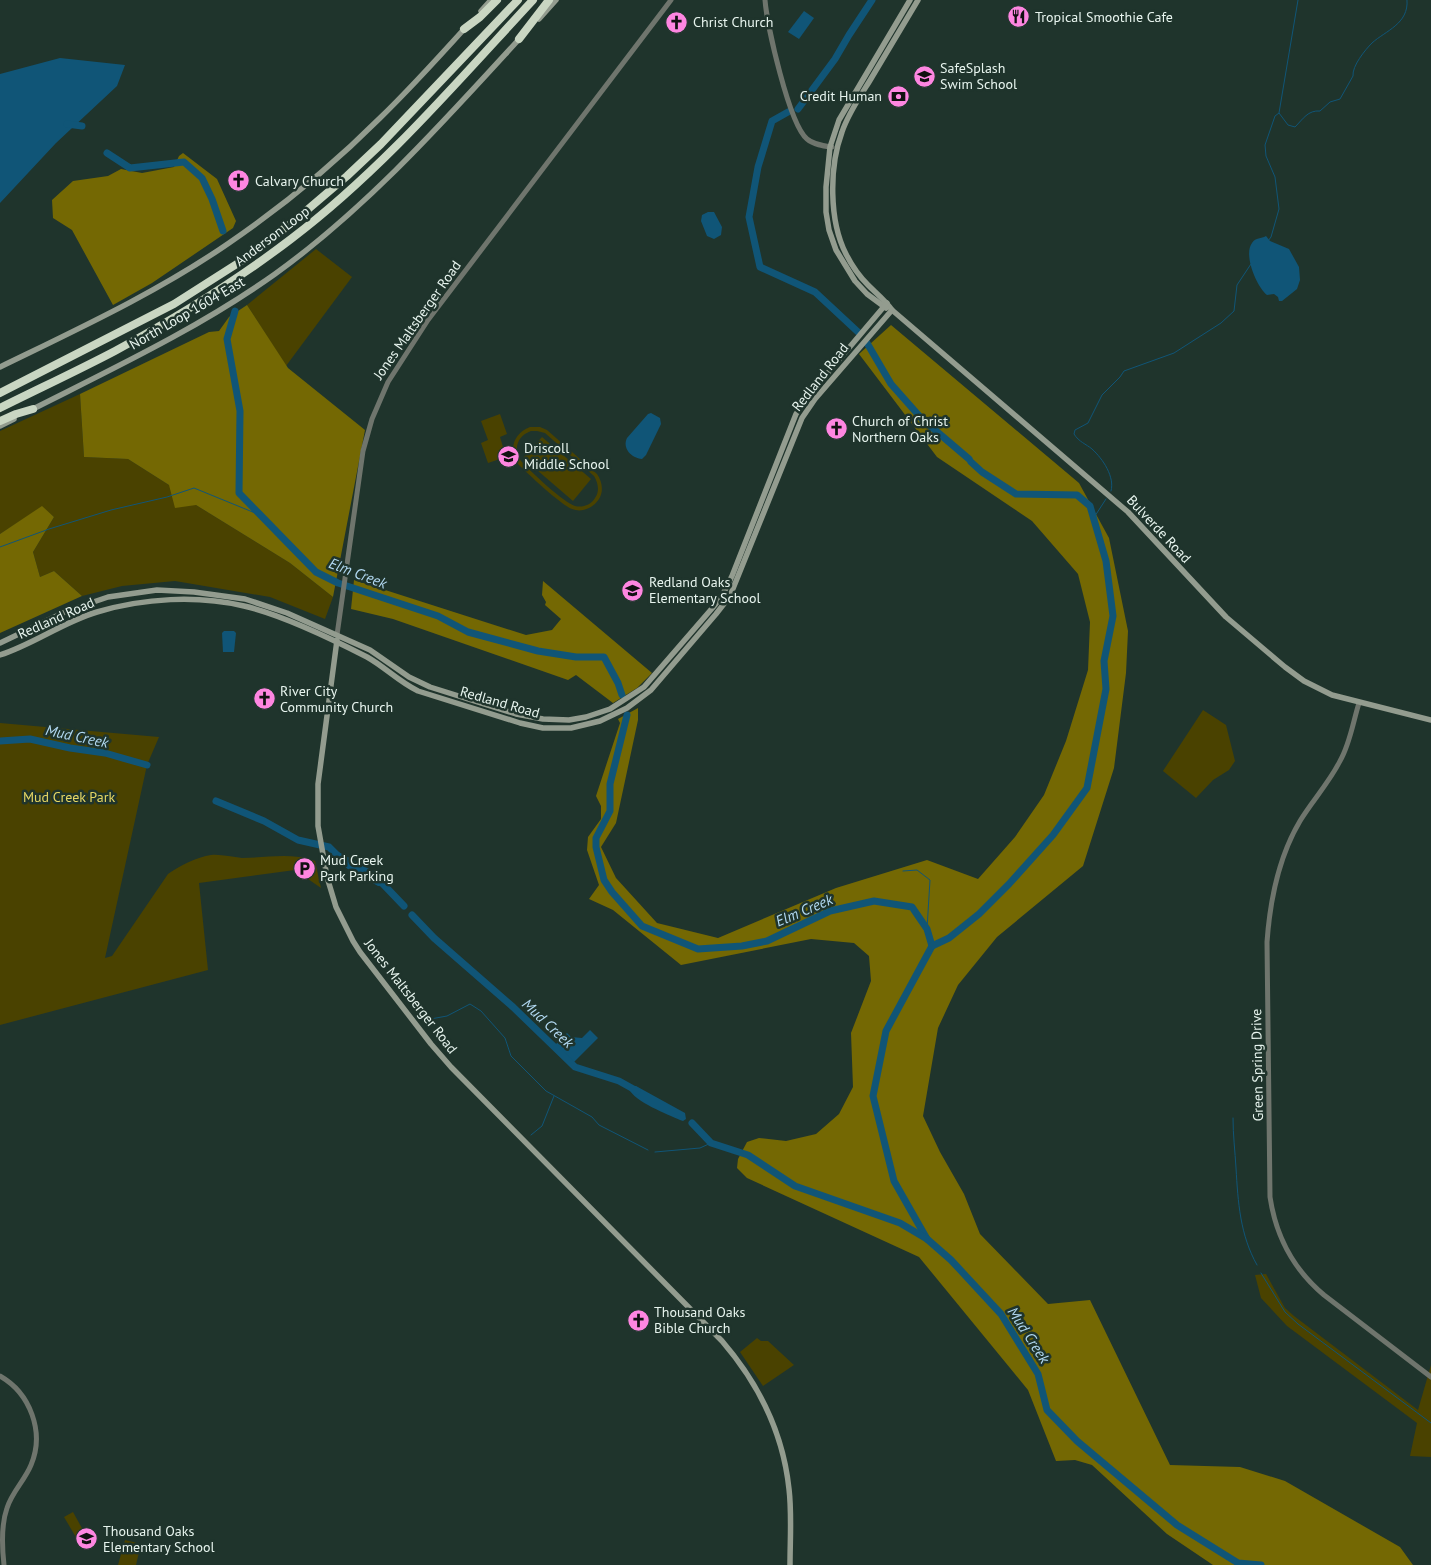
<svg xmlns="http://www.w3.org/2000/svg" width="1431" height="1565" viewBox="0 0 1431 1565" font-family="'PT Sans',sans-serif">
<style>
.green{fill:#4a4200;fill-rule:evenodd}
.forest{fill:#746803}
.water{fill:#105577}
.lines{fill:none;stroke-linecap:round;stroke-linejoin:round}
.stream{stroke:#105577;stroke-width:1}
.river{stroke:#105577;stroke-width:7}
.tertiary{stroke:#6f756d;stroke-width:5}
.secondary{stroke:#939c8f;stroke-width:5.5}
.motorway{stroke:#c9d6c2;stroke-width:8}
.labels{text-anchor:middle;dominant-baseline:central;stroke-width:5;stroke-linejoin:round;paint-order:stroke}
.poi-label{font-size:14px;fill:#e7f4ee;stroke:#1f342c;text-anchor:start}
.street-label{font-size:14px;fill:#e7f4ee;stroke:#1f342c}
.park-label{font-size:14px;fill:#e6d764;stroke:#1f342c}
.water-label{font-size:15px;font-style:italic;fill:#b2d9f2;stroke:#1f342c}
</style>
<rect width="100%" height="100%" fill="#1f342c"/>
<!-- green -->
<g class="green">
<polygon points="316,249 352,277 286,366 247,305"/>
<polygon points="80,394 84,457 128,459 169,485 196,505 290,563 333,597 325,619 270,597 175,581 122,586 82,596 54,571 40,577 33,552 54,517 42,507 0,534 0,431"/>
<polygon points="500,414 507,434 500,437 506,457 488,463 481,443 488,440 481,421"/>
<path d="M530,427H540L547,430L597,474C602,481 604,491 599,499C593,508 582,513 572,509C561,505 527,473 518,464C508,449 514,433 530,427ZM531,431H537L545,433L594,476C598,483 600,491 595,498C591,505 582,508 575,506C564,503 530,471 521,461C513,449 517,436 531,431Z"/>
<polygon points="542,437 591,479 573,501 523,458"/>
<polygon points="1203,710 1226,725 1235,761 1229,770 1213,780 1196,798 1163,771"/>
<path d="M0,723L159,737L147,765L105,958L112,956L168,874C179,866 197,857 211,855C220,854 232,857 242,858C267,858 290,852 315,861L321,888L295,870L199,883L208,970L0,1025Z"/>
<polygon points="1266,1274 1285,1308 1294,1316 1418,1410 1431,1365 1431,1457 1410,1456 1417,1423 1287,1326 1261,1298 1255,1275"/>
<polygon points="757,1338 761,1341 768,1341 794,1365 763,1386 740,1352"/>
<polygon points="73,1512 88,1539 80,1544 64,1517"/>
<polygon points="125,1540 141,1544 136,1565 118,1565"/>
</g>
<!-- forest -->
<g class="forest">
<polygon points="183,153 217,179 236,221 233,228 152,283 113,305 72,230 53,218 52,200 73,181 108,176 121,169 142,173 174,167 179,156"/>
<polygon points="247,305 288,368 365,430 333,597 290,563 196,505 175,508 169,485 128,459 84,457 80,394 209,332 219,331 229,317"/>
<polygon points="891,325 1079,483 1109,538 1128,631 1126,673 1114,768 1083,866 997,937 958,985 938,1028 923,1116 940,1152 964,1194 980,1234 1048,1304 1090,1300 1170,1465 1240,1467 1285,1481 1400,1547 1413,1565 1213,1565 1167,1534 1092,1465 1075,1460 1056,1461 1028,1390 919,1257 747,1178 737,1168 738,1159 747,1142 759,1138 786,1141 816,1134 839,1114 853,1087 851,1033 871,981 869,956 854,943 811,939 681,965 613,910 589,899 599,885 587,850 588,837 601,819 601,806 596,796 620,723 618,719 638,708 638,720 616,823 601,847 616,878 657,923 718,938 836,888 927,860 978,879 1015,837 1044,795 1066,741 1088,670 1090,622 1078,574 1032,521 937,457 859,354"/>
<polygon points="42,506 54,517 33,552 40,577 54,571 82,596 0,633 0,534"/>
<polygon points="354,580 526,635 552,630 561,619 545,605 546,602 542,595 543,581 652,673 637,688 613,703 576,675 568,680 393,619 351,609"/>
</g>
<!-- water -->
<g class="water">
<polygon points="804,11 814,18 799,39 788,32"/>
<polygon points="60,58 125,65 117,86 56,143 0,203 0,74"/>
<polygon points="708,212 714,212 722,227 721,235 714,239 707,236 701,221 702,215"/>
<path d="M1266,236L1270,241L1289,249L1299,267L1300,280L1297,289L1282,301H1279L1278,297L1274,294L1267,295C1257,287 1243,255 1252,243C1256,237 1261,239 1266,236Z"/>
<path d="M651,413L660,418L661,424L646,455L642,459C631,458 622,448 627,438L648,414Z"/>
<polygon points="224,631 234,631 236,633 234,652 223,652 222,633"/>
<polygon points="335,850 380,875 384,883 382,886 378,886 349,870 333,857"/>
<polygon points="590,1030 598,1038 573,1063 555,1045 567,1033 571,1037 582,1038"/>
<path d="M631,1086H636L685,1113L686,1119L683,1121L680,1120C667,1114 635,1102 629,1089Z"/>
</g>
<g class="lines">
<!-- stream -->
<g class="stream">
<polyline points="1279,113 1298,0"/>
<path d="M1268,241L1271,237L1279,209L1275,177L1266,156L1265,145L1275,116L1279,113L1288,125L1295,127C1303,119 1308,110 1320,111L1330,102L1340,99L1353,76C1352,66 1365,50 1372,43C1385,31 1409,24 1407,0"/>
<path d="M1111,491C1115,477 1103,459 1092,449C1086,444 1079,442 1074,434L1075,430L1088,423L1102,395L1120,377L1124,371L1174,353L1221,323L1234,311L1237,285L1251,264"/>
<polyline points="1093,519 1106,499"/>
<polyline points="0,547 49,529 111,510 167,497 194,488 260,515"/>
<polyline points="903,871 917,870 930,880 927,929"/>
<polyline points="425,1020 447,1016 470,1004 481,1011 505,1038 511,1056 546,1091 592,1117 599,1125 648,1150"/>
<path d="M1233,1118C1233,1135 1235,1151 1236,1168C1238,1202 1240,1235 1257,1265"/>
<polyline points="531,1135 542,1126 554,1096"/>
<polyline points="655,1152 700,1148 711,1143"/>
<polyline points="1261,1273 1285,1312 1298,1324 1431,1423"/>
</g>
<!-- river -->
<g class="river">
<polyline points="798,109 835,59 849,35 872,0"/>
<polyline points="788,112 772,121 758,167 749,217 760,267 815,292 858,332"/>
<polyline points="67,124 82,126"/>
<polyline points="107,153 130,168 184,162 202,178 212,199 223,231"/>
<polyline points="235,311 227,339 240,411 239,493 316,572 338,583 438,616 468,632 538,651 576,657 604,657 618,683 622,695"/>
<polyline points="867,343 891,384 922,419 969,459"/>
<polyline points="627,715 610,784 610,811 596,838 596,847 604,880 612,892 642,926 698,949 742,946 767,941 830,911 874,901 912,907 927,929 932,946 886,1031 873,1096 894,1181 927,1239"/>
<polyline points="0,741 30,739 70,748 105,753 147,765"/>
<polyline points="216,801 264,821 298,840 329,847 341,859"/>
<polyline points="376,880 383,884 404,906"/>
<polyline points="412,915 434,938 513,1007 575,1067 619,1081 637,1091"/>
<polyline points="932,946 949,938 979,914 1009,884 1053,835 1087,788 1106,689 1104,661 1113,616 1106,561 1090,506 1077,495 1016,494 982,472 971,462"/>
<polyline points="692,1123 711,1143 748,1155 795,1186 900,1223 927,1239 951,1260 1001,1314 1038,1374 1047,1410 1077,1441 1177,1525 1238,1563 1261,1565"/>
</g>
<!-- tertiary -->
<g class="tertiary">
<path d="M765,0C767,25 789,124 807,139C814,145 824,146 832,147"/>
<polyline points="337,635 363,451 372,419 388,382 428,320 671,0"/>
<path d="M1359,703C1353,722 1350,744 1340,761C1329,783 1312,801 1300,821C1278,858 1270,900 1267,942L1270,1197C1276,1237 1293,1269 1324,1295L1431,1377"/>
<path d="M0,1376C30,1393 45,1432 31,1465C25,1480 12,1492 7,1508C1,1525 2,1547 4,1565"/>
</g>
<!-- secondary -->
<g class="secondary">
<path d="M918,0C902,27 885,55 869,82C859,98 848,114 842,132C829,167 829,221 846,254C852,266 859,276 868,285C876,293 885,300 892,310L1128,512L1226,617L1285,667L1304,681L1332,695L1431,720"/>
<polyline points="481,11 491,0"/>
<polyline points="539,19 556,0"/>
<polyline points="886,308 867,294 855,281 836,250 829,230 826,212 826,187 830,147 839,120 910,0"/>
<path d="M0,367C78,329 158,292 229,243C283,206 334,164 380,118C410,89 438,58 466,27"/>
<path d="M31,410C114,368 199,328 275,274C368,207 445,120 522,36"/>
<polyline points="0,426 14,419"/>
<path d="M337,640L318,784V826L327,877L336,907L353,941L360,952L431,1044L451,1067L722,1341C759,1384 783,1432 789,1489C792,1514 790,1540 790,1565"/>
<polyline points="0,643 67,611 108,597 157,590 194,592 245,599 287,613 370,650 409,677 430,687 516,714 543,719 569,720 586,717 610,709 644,687 715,605 724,592 732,576 796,414 809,395 887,303"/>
<path d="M0,655C34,644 63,622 97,612C144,598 197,595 244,606C283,615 332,639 367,657C385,667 399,682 418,691L520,723L543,728H571L600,721L627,708L651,690L716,614L730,596L802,418L815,399L892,310"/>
</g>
<!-- motorway -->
<g class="motorway">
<polyline points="464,29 480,17 497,0"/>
<polyline points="519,39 549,0"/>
<polyline points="0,393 174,304 243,260 293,222 347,176 381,144 518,0"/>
<path d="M0,408C38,389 77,371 115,351C176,318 236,281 291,239C381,171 456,83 533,0"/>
<polyline points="0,421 16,414 33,409"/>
</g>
</g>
<!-- icons -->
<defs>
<symbol id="restaurant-disc" viewBox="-11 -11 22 22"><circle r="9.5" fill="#fe86e1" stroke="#1f342c"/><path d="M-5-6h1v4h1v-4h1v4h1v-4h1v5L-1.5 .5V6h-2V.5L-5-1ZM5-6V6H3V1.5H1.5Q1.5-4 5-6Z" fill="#111"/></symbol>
<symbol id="church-disc" viewBox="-11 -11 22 22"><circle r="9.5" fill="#fe86e1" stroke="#1f342c"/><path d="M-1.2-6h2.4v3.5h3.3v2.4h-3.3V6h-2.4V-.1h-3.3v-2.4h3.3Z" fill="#111"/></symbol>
<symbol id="school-disc" viewBox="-11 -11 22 22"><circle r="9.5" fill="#fe86e1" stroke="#1f342c"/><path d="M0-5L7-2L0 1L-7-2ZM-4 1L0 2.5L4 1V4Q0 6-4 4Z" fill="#111"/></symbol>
<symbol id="bank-disc" viewBox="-11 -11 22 22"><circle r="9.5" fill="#fe86e1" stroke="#1f342c"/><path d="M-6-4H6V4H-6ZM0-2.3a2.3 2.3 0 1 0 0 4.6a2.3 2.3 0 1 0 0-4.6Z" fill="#111"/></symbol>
<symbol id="parking-disc" viewBox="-11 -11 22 22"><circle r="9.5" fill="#fe86e1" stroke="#1f342c"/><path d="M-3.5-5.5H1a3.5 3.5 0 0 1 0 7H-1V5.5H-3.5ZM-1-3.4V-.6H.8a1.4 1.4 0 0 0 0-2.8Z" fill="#111"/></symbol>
</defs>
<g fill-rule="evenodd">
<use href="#restaurant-disc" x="1006" y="4" width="25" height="25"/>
<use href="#church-disc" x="664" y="10" width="25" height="25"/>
<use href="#school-disc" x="912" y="64" width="25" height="25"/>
<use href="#bank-disc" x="886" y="84" width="25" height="25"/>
<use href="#church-disc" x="226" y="168" width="25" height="25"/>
<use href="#church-disc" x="824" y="416" width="25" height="25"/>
<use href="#school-disc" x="496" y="444" width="25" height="25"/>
<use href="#school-disc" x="620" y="578" width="25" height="25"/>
<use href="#church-disc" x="252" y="686" width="25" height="25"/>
<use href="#parking-disc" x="292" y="856" width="25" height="25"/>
<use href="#church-disc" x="626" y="1308" width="25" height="25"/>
<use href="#school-disc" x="74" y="1526" width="25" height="25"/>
</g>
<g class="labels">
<!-- poi labels -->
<g class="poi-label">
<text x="1035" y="17">Tropical Smoothie Cafe</text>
<text x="693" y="22">Christ Church</text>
<text x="940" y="68">SafeSplash<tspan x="940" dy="16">Swim School</tspan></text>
<text x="882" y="96" text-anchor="end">Credit Human</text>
<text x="255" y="181">Calvary Church</text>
<text x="852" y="421">Church of Christ<tspan x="852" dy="16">Northern Oaks</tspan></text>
<text x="524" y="448">Driscoll<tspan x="524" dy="16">Middle School</tspan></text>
<text x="649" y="582">Redland Oaks<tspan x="649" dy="16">Elementary School</tspan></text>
<text x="280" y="691">River City<tspan x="280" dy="16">Community Church</tspan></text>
<text x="320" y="860">Mud Creek<tspan x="320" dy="16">Park Parking</tspan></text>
<text x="654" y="1312">Thousand Oaks<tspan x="654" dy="16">Bible Church</tspan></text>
<text x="103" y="1531">Thousand Oaks<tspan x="103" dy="16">Elementary School</tspan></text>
</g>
<!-- street labels -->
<g class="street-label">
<text transform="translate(272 236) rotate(-37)">Anderson Loop</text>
<text transform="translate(187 313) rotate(-30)">North Loop 1604 East</text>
<text transform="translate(417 320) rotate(-55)">Jones Maltsberger Road</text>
<text transform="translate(820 377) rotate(-52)">Redland Road</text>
<text transform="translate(1159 529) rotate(47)">Bulverde Road</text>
<text transform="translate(56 618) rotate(-24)">Redland Road</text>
<text transform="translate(500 702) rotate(16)">Redland Road</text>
<text transform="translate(411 996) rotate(52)">Jones Maltsberger Road</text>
<text transform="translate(1257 1065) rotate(-91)">Green Spring Drive</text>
</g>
<!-- park labels -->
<g class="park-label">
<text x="69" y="797">Mud Creek Park</text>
</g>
<!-- water labels -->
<g class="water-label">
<text transform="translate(358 573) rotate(21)">Elm Creek</text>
<text transform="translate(77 736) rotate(12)">Mud Creek</text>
<text transform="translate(804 910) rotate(-23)">Elm Creek</text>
<text transform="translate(548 1023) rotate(43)">Mud Creek</text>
<text transform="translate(1029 1335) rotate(57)">Mud Creek</text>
</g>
</g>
</svg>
